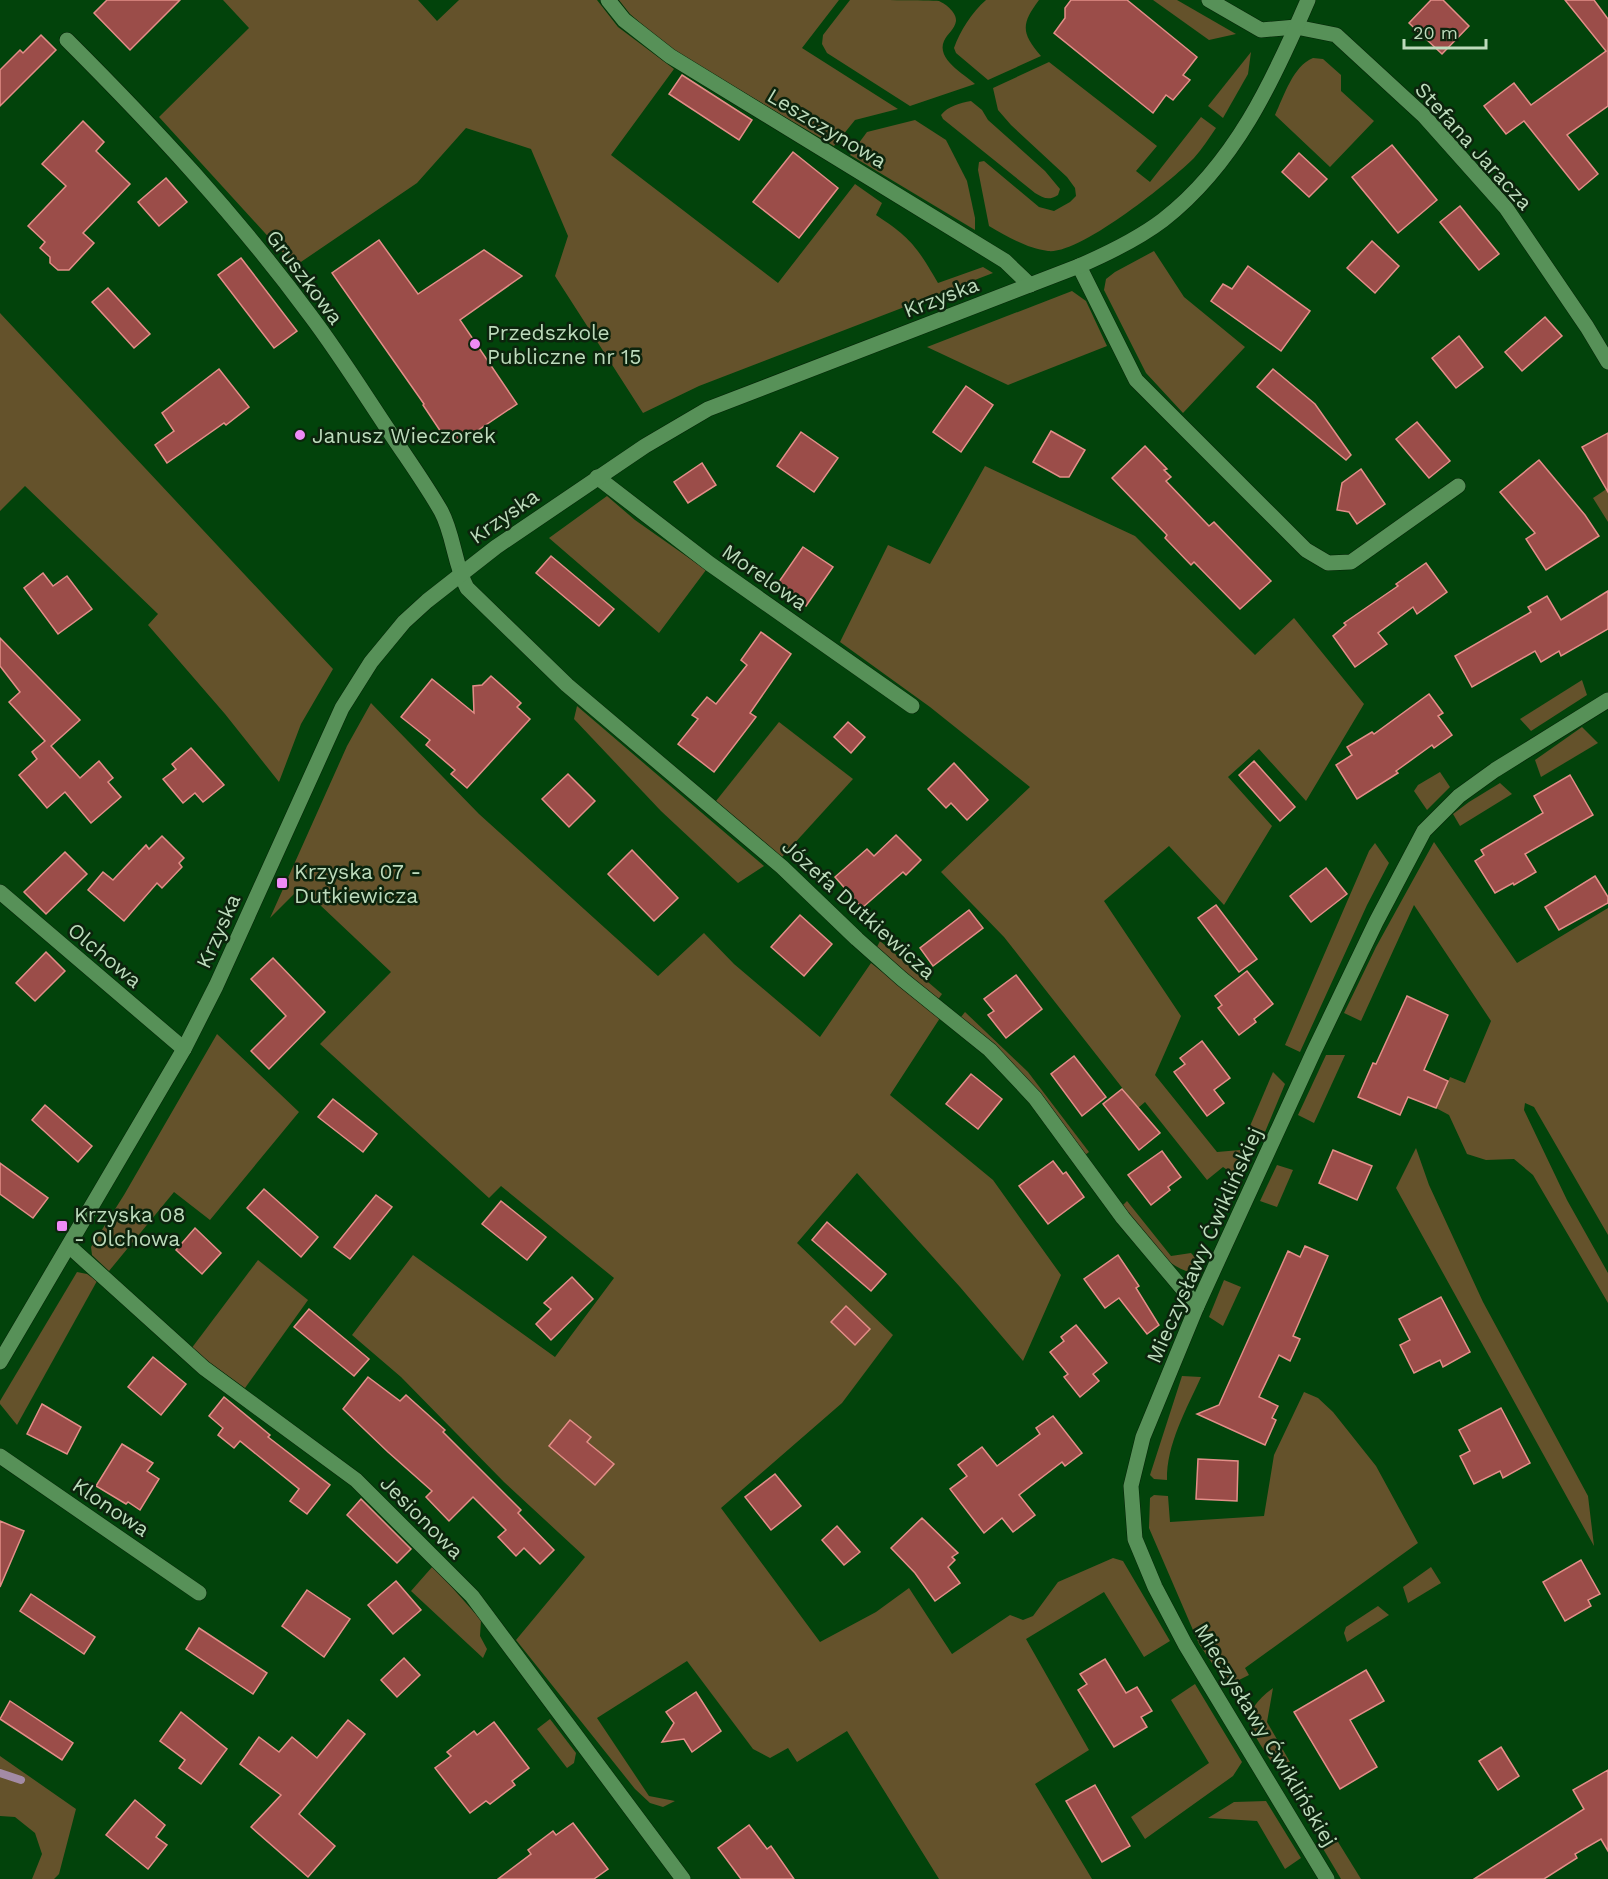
<svg xmlns="http://www.w3.org/2000/svg" width="1608" height="1879" viewBox="0 0 1608 1879" font-family="'Work Sans',sans-serif">
<style>
.green{fill:#64522b}
.lines{fill:none;stroke-linecap:round;stroke-linejoin:round}
.stream{stroke:#a38ba5;stroke-width:8}
.building{fill:#9b4d49;stroke:#e38e88;stroke-width:1.5}
.street-casing{stroke:#062508;stroke-width:16}
.secondary-casing{stroke:#062508;stroke-width:16}
.street{stroke:#579158;stroke-width:15}
.secondary{stroke:#579158;stroke-width:15}
.poi-dot{fill:#ef8bf7;stroke:#0c240d;stroke-width:2}
.labels{text-anchor:middle;dominant-baseline:central;stroke-width:5;stroke-linejoin:round;paint-order:stroke}
.street-label{font-size:21px;fill:#bddbbc;stroke:#0c240d}
.poi-label{font-size:21px;fill:#bddbbc;stroke:#0c240d;text-anchor:start}
</style>
<rect width="100%" height="100%" fill="#02430b"/>
<!-- green -->
<g class="green">
<path d="M223,0H418L437,21L459,0H597L618,27L674,69L611,155L778,283L855,184L882,203L876,215C911,238 917,247 938,283L983,267L993,273L699,386L643,413L555,276L568,236L531,149L466,128L417,183L295,266L159,117L249,28Z"/>
<polygon points="619,0 839,0 802,48 898,109 855,120 834,146 671,49 630,14"/>
<path d="M850,0C865,0 930,0 939,1C946,4 957,13 956,21C955,29 947,34 944,41C936,59 964,74 975,84L910,106L827,53L822,44L823,35Z"/>
<path d="M986,0H1039C1021,24 1021,33 1041,56L988,80L956,53L954,48C960,31 972,12 986,0Z"/>
<polygon points="1153,0 1177,0 1236,34 1209,40"/>
<polygon points="1251,52 1248,74 1223,118 1208,106"/>
<path d="M1313,58L1323,59L1341,75V91L1374,121L1330,167L1275,115C1284,96 1293,66 1313,58Z"/>
<path d="M1049,62L1157,146L1136,171L1150,182L1201,117L1216,128C1209,138 1202,149 1194,158C1171,181 1080,255 1048,251C1028,249 1006,236 989,226L978,170L979,162L984,161L1039,207L1054,211L1070,202L1076,196L1075,188L1067,177L1011,125L998,110L993,88Z"/>
<path d="M971,101L982,110L988,120L1045,171L1060,189L1058,195C1049,201 1043,198 1035,193L943,119L941,115C948,106 960,103 971,101Z"/>
<polygon points="915,120 946,140 967,181 975,218 975,230 850,155 867,132"/>
<polygon points="1154,251 1184,297 1245,347 1183,413 1146,373 1104,290 1106,279 1115,272"/>
<polygon points="1072,291 1086,301 1107,346 1008,385 927,347"/>
<polygon points="0,313 333,669 301,724 279,782 225,714 148,625 158,614 25,486 0,511"/>
<polygon points="985,466 1135,536 1255,655 1294,618 1364,704 1306,801 1259,749 1228,777 1272,826 1224,905 1169,846 1104,901 1181,1016 1155,1075 1217,1152 1240,1150 1241,1153 1249,1158 1240,1174 1233,1174 1223,1167 1207,1180 1145,1102 1138,1108 1004,937 941,872 1030,787 930,707 840,642 888,545 930,564"/>
<polygon points="1608,488 1608,522 1593,498"/>
<polygon points="607,496 635,520 706,570 659,633 549,538"/>
<polygon points="1582,680 1587,695 1531,731 1520,719"/>
<polygon points="371,703 479,814 658,976 704,933 734,964 820,1037 871,963 940,1018 890,1095 993,1180 1061,1275 1023,1361 960,1287 857,1173 797,1243 893,1335 842,1403 721,1508 820,1642 876,1612 909,1588 952,1654 1010,1615 1023,1620 1033,1616 1058,1582 1113,1558 1123,1561 1170,1641 1144,1657 1104,1592 1026,1639 1089,1750 1035,1784 1092,1879 939,1879 847,1731 797,1762 788,1748 770,1758 753,1749 687,1661 597,1718 649,1796 675,1801 663,1807 650,1803 635,1789 516,1640 585,1557 504,1482 401,1377 352,1335 413,1255 555,1357 614,1278 501,1186 489,1198 320,1044 391,972 301,887 270,918 347,746"/>
<polygon points="577,706 764,866 738,883 661,811 574,719"/>
<polygon points="779,722 853,779 782,857 716,801"/>
<polygon points="1582,727 1598,743 1541,777 1535,760"/>
<polygon points="1440,772 1450,787 1427,810 1414,791 1418,785"/>
<polygon points="1500,783 1512,794 1460,826 1453,814 1469,802"/>
<polygon points="1434,842 1517,963 1608,908 1608,1235 1534,1107 1525,1103 1524,1110 1567,1200 1608,1273 1608,1303 1533,1175 1514,1159 1486,1160 1467,1154 1449,1115 1436,1108 1450,1077 1465,1083 1491,1021 1414,905 1361,1021 1344,1013 1376,947"/>
<polygon points="1375,843 1389,863 1367,905 1300,1052 1285,1045 1369,851"/>
<polygon points="880,941 942,994 937,1001 876,949"/>
<polygon points="965,1012 1028,1072 1089,1152 1085,1155 961,1017"/>
<polygon points="217,1034 299,1112 210,1220 174,1192 109,1271 92,1255 91,1247 124,1195"/>
<polygon points="1326,1055 1345,1055 1314,1123 1298,1115"/>
<polygon points="1273,1072 1285,1084 1265,1132 1250,1126"/>
<polygon points="1416,1148 1429,1185 1483,1302 1588,1496 1594,1546 1396,1188"/>
<polygon points="1277,1165 1293,1170 1277,1207 1260,1201"/>
<path d="M1127,1201L1171,1256L1191,1253L1201,1264L1198,1267L1186,1271C1157,1260 1141,1229 1123,1205Z"/>
<polygon points="258,1260 308,1300 245,1388 191,1349"/>
<polygon points="77,1272 87,1274 97,1281 17,1425 0,1404 0,1401"/>
<polygon points="1224,1280 1241,1287 1223,1326 1209,1317"/>
<path d="M1182,1376L1201,1377C1187,1408 1166,1445 1167,1480L1154,1479L1150,1475Z"/>
<polygon points="1304,1392 1318,1398 1333,1412 1376,1466 1418,1543 1245,1668 1249,1675 1237,1681 1229,1681 1220,1675 1199,1644 1149,1528 1150,1498 1154,1495 1168,1496 1170,1522 1264,1516 1274,1455"/>
<polygon points="433,1566 481,1620 480,1636 487,1649 483,1658 411,1591"/>
<polygon points="1431,1567 1441,1583 1408,1603 1403,1587"/>
<polygon points="1378,1606 1389,1615 1347,1642 1344,1633 1346,1627"/>
<polygon points="1195,1684 1242,1762 1233,1776 1145,1839 1131,1817 1209,1763 1171,1700"/>
<path d="M1273,1688L1267,1722L1290,1762L1272,1763C1252,1730 1235,1716 1273,1688Z"/>
<polygon points="550,1719 576,1753 574,1763 567,1768 537,1729"/>
<polygon points="0,1756 76,1809 59,1874 54,1879 32,1879 42,1854 35,1833 15,1817 0,1816"/>
<polygon points="1266,1801 1301,1858 1285,1869 1257,1821 1208,1818 1234,1802"/>
<polygon points="1335,1837 1361,1879 1341,1879 1322,1847"/>
</g>
<g class="lines">
<!-- stream -->
<polyline class="stream" points="0,1773 21,1780"/>
</g>
<!-- building -->
<g class="building">
<polygon points="107,0 180,0 130,50 94,13"/>
<polygon points="1071,0 1127,0 1197,57 1183,75 1190,80 1173,100 1166,95 1153,113 1054,33 1065,18 1065,8"/>
<polygon points="1431,0 1443,0 1469,26 1442,54 1409,23"/>
<polygon points="1565,0 1594,0 1608,19 1608,106 1567,135 1598,174 1579,190 1524,121 1506,134 1484,106 1514,83 1531,105 1606,51"/>
<polygon points="41,35 56,50 0,106 0,70 20,50 23,53"/>
<polygon points="682,75 752,120 739,140 669,94"/>
<polygon points="83,121 104,142 96,151 130,184 83,233 94,243 69,270 58,270 50,263 50,257 40,248 45,242 28,226 66,186 42,164"/>
<polygon points="1392,145 1437,200 1398,233 1352,177"/>
<polygon points="793,152 838,188 799,238 753,202"/>
<polygon points="1299,153 1327,179 1309,197 1282,172"/>
<polygon points="166,178 187,202 159,226 138,202"/>
<polygon points="1460,206 1499,254 1479,270 1440,222"/>
<polygon points="379,240 418,294 484,250 522,276 460,320 517,404 459,443 447,441 423,405 424,404 332,273"/>
<polygon points="1372,241 1399,266 1375,293 1347,268"/>
<polygon points="241,258 297,331 274,348 218,275"/>
<polygon points="1248,266 1310,311 1281,351 1211,301 1223,284 1232,289"/>
<polygon points="108,288 150,334 134,348 92,302"/>
<polygon points="1545,317 1562,336 1522,371 1505,352"/>
<polygon points="1459,336 1483,367 1456,388 1432,358"/>
<polygon points="219,369 249,407 226,425 224,423 167,463 155,445 174,431 162,413"/>
<polygon points="1273,369 1315,404 1351,455 1346,460 1257,387"/>
<polygon points="966,386 993,405 961,452 933,432"/>
<polygon points="1417,422 1450,461 1429,478 1396,439"/>
<polygon points="1051,431 1085,450 1069,477 1060,477 1033,462"/>
<polygon points="801,432 838,458 814,492 777,466"/>
<polygon points="1608,433 1608,492 1582,447"/>
<polygon points="1145,446 1167,469 1164,470 1171,477 1166,481 1209,526 1214,522 1271,581 1240,609 1194,562 1191,565 1165,538 1167,535 1112,478"/>
<polygon points="1539,460 1585,515 1599,536 1546,570 1526,539 1535,533 1500,492"/>
<polygon points="702,463 716,485 688,503 674,482"/>
<polygon points="1361,469 1385,504 1357,524 1349,512 1337,510 1342,483"/>
<polygon points="803,547 833,567 806,606 776,586"/>
<polygon points="551,556 614,609 599,626 536,573"/>
<polygon points="1426,563 1447,592 1417,614 1413,607 1378,633 1387,644 1355,667 1333,636 1346,625 1344,623 1398,586 1396,584"/>
<polygon points="43,573 53,586 67,576 92,609 58,634 24,588"/>
<polygon points="1608,591 1608,629 1561,656 1559,651 1541,662 1535,651 1472,687 1455,656 1531,612 1528,607 1547,596 1561,620"/>
<polygon points="761,632 791,654 750,713 756,717 714,772 678,744 698,719 692,715 707,697 716,704 747,665 741,660"/>
<polygon points="0,638 80,720 51,746 80,778 99,761 113,778 108,782 121,797 91,823 65,792 47,808 19,775 37,759 32,752 45,741 9,702 20,692 0,666"/>
<polygon points="491,676 521,703 517,707 530,719 467,788 451,774 455,770 426,745 430,740 401,717 432,679 474,713 473,686 482,685"/>
<polygon points="1429,694 1443,713 1438,716 1452,735 1434,748 1432,745 1396,771 1398,773 1357,799 1336,765 1352,755 1347,747 1372,732 1374,734"/>
<polygon points="848,722 865,737 851,753 834,737"/>
<polygon points="191,748 224,785 203,802 195,793 183,803 163,779 176,769 172,764"/>
<polygon points="1254,761 1295,807 1280,821 1239,775"/>
<polygon points="954,763 988,800 967,820 951,803 946,808 928,789"/>
<polygon points="568,774 595,801 569,827 542,799"/>
<polygon points="1570,775 1593,815 1525,854 1536,872 1514,885 1513,883 1495,893 1475,861 1484,855 1481,850 1543,813 1534,796"/>
<polygon points="896,835 921,860 906,875 903,872 862,908 835,877 867,849 874,856"/>
<polygon points="162,836 184,858 179,863 182,867 162,888 157,883 124,921 88,890 103,872 113,880 146,845 149,849"/>
<polygon points="632,850 678,898 654,921 608,874"/>
<polygon points="65,852 87,874 46,914 24,892"/>
<polygon points="1326,868 1347,894 1311,922 1290,896"/>
<polygon points="1595,876 1608,897 1608,903 1559,930 1545,907"/>
<polygon points="1216,905 1257,959 1239,972 1198,918"/>
<polygon points="969,910 983,928 933,966 920,948"/>
<polygon points="800,915 832,944 804,976 771,947"/>
<polygon points="46,952 65,971 35,1001 16,983"/>
<polygon points="273,958 325,1012 269,1069 251,1051 286,1016 251,979"/>
<polygon points="1247,971 1273,1004 1254,1019 1256,1022 1239,1035 1218,1008 1222,1005 1215,996"/>
<polygon points="1016,975 1042,1009 1006,1038 988,1015 994,1011 984,999"/>
<polygon points="1407,996 1448,1015 1424,1070 1448,1081 1436,1108 1408,1097 1400,1115 1358,1097 1373,1063 1376,1064"/>
<polygon points="1202,1041 1230,1078 1214,1090 1224,1103 1207,1116 1174,1072 1185,1064 1180,1058"/>
<polygon points="1074,1056 1106,1097 1082,1116 1051,1074"/>
<polygon points="971,1074 1002,1099 978,1129 946,1104"/>
<polygon points="1122,1089 1160,1133 1139,1150 1103,1104"/>
<polygon points="333,1099 377,1134 363,1152 318,1117"/>
<polygon points="45,1105 92,1146 78,1162 32,1120"/>
<polygon points="1333,1150 1372,1166 1357,1200 1319,1183"/>
<polygon points="1162,1151 1181,1177 1168,1187 1170,1190 1151,1205 1128,1175"/>
<polygon points="1053,1161 1063,1174 1066,1172 1084,1197 1048,1224 1019,1186"/>
<polygon points="0,1163 48,1198 33,1218 0,1194"/>
<polygon points="264,1189 318,1237 301,1257 247,1208"/>
<polygon points="376,1195 392,1207 350,1259 334,1247"/>
<polygon points="501,1201 546,1237 527,1260 482,1224"/>
<polygon points="827,1222 886,1274 871,1291 812,1240"/>
<polygon points="195,1228 221,1253 202,1274 176,1250"/>
<polygon points="1305,1246 1328,1256 1293,1336 1300,1339 1290,1361 1279,1355 1259,1397 1278,1406 1272,1418 1276,1420 1265,1445 1197,1414 1219,1405 1288,1251 1300,1257"/>
<polygon points="1118,1255 1139,1286 1136,1288 1159,1325 1147,1334 1119,1298 1105,1308 1084,1279"/>
<polygon points="572,1277 593,1299 551,1340 536,1324 551,1309 544,1303"/>
<polygon points="1441,1297 1470,1352 1443,1367 1440,1360 1414,1373 1400,1345 1410,1340 1399,1319"/>
<polygon points="846,1306 870,1329 855,1345 831,1322"/>
<polygon points="309,1309 369,1359 354,1376 294,1327"/>
<polygon points="1076,1325 1107,1363 1093,1374 1099,1381 1080,1397 1064,1377 1068,1374 1050,1352 1064,1341 1061,1337"/>
<polygon points="153,1357 186,1384 161,1415 128,1387"/>
<polygon points="368,1377 400,1401 406,1395 445,1430 443,1432 521,1510 518,1513 554,1550 540,1564 524,1548 516,1556 498,1537 506,1530 473,1497 449,1521 426,1497 432,1491 388,1452 343,1409"/>
<polygon points="224,1397 270,1435 268,1437 330,1485 307,1514 290,1501 299,1489 240,1441 234,1448 218,1435 223,1428 209,1416"/>
<polygon points="42,1404 81,1427 67,1454 27,1434"/>
<polygon points="1501,1408 1530,1463 1503,1478 1500,1471 1474,1484 1460,1456 1470,1451 1459,1430"/>
<polygon points="1053,1416 1082,1453 1065,1466 1062,1462 1019,1495 1035,1515 1013,1532 1002,1518 984,1533 950,1489 967,1476 958,1465 982,1447 997,1466 1040,1434 1036,1428"/>
<polygon points="570,1420 591,1437 587,1442 614,1464 595,1485 549,1446"/>
<polygon points="122,1444 153,1463 147,1471 159,1479 140,1510 128,1502 126,1504 96,1486"/>
<polygon points="1198,1459 1238,1461 1237,1501 1196,1499"/>
<polygon points="775,1474 801,1506 771,1530 745,1497"/>
<polygon points="361,1499 411,1549 397,1563 347,1515"/>
<polygon points="922,1518 958,1553 952,1557 955,1560 948,1567 960,1583 935,1601 915,1573 891,1548"/>
<polygon points="0,1521 24,1531 0,1587"/>
<polygon points="837,1526 860,1552 844,1565 822,1540"/>
<polygon points="1581,1560 1600,1594 1588,1600 1591,1606 1565,1621 1543,1582"/>
<polygon points="396,1581 421,1610 393,1634 368,1605"/>
<polygon points="307,1590 350,1619 324,1657 282,1626"/>
<polygon points="31,1594 95,1637 84,1654 20,1611"/>
<polygon points="199,1628 267,1673 253,1694 186,1649"/>
<polygon points="404,1658 420,1675 397,1697 381,1680"/>
<polygon points="1105,1659 1126,1693 1137,1687 1152,1711 1141,1717 1147,1727 1114,1747 1078,1690 1087,1684 1080,1674"/>
<polygon points="1366,1670 1384,1701 1350,1720 1377,1767 1340,1789 1294,1712"/>
<polygon points="696,1692 721,1731 692,1752 684,1739 662,1742 674,1723 666,1712"/>
<polygon points="10,1701 73,1743 62,1760 0,1719"/>
<polygon points="181,1712 227,1749 201,1784 179,1768 185,1760 160,1741"/>
<polygon points="348,1720 365,1734 299,1814 335,1846 308,1877 251,1827 281,1795 240,1764 259,1737 279,1752 292,1737 317,1758"/>
<polygon points="494,1722 529,1768 512,1781 515,1785 490,1804 486,1801 470,1813 435,1768 451,1756 447,1752 474,1731 477,1735"/>
<polygon points="1501,1747 1519,1776 1498,1790 1479,1761"/>
<polygon points="1608,1770 1608,1851 1601,1839 1575,1854 1577,1858 1544,1879 1474,1879 1584,1809 1573,1790"/>
<polygon points="1095,1785 1130,1846 1102,1862 1066,1801"/>
<polygon points="135,1800 165,1825 156,1837 167,1845 148,1869 106,1835"/>
<polygon points="573,1823 608,1869 594,1879 498,1879 531,1854 528,1850 553,1831 556,1835"/>
<polygon points="749,1825 767,1849 771,1846 794,1879 741,1879 718,1848"/>
</g>
<g class="lines">
<defs>
<g id="street">
<polyline points="608,0 624,20 670,56 1005,261 1030,285"/>
<polyline points="1209,0 1261,30 1296,27 1336,35 1424,116 1506,208 1587,327 1608,362"/>
<path d="M67,40C153,126 237,216 310,315C338,352 363,392 389,431C406,457 425,483 441,511C454,535 454,564 467,588L567,685L782,867L857,939L902,979L990,1050L1035,1098L1123,1218L1197,1306"/>
<polyline points="1079,266 1136,380 1306,550 1328,563 1351,562 1458,486"/>
<polyline points="597,477 710,564 912,706"/>
<polyline points="0,892 184,1049"/>
<polyline points="69,1246 204,1368 356,1480 472,1596 683,1879"/>
<polyline points="0,1456 199,1593"/>
<polyline points="1327,1879 1185,1644 1155,1587 1135,1539 1131,1486 1143,1437 1197,1306 1314,1051 1376,922 1424,831 1459,796 1495,770 1608,700"/>
</g>
<path id="secondary" d="M0,1362L184,1049L216,986L342,708L371,662L404,622L427,601L496,547L645,446L708,409L1079,266C1109,253 1138,239 1163,220C1235,164 1273,81 1308,0"/>
</defs>
<!-- street casing -->
<use href="#street" class="street-casing"/>
<!-- secondary casing -->
<use href="#secondary" class="secondary-casing"/>
<!-- street -->
<use href="#street" class="street"/>
<!-- secondary -->
<use href="#secondary" class="secondary"/>
</g>
<!-- markers -->
<g class="poi-dot">
<circle cx="475" cy="344" r="6"/>
<circle cx="300" cy="435" r="6"/>
<rect x="276" y="877" width="12" height="12" rx="3"/>
<rect x="56" y="1220" width="12" height="12" rx="3"/>
</g>
<g class="labels">
<!-- street labels -->
<g class="street-label">
<text transform="translate(827 128) rotate(31)">Leszczynowa</text>
<text transform="translate(1474 146) rotate(48)">Stefana Jaracza</text>
<text transform="translate(305 277) rotate(53)">Gruszkowa</text>
<text transform="translate(941 297) rotate(-21)">Krzyska</text>
<text transform="translate(504 516) rotate(-35)">Krzyska</text>
<text transform="translate(765 577) rotate(35)">Morelowa</text>
<text transform="translate(859 909) rotate(42)">Józefa Dutkiewicza</text>
<text transform="translate(218 931) rotate(-66)">Krzyska</text>
<text transform="translate(105 955) rotate(40)">Olchowa</text>
<text transform="translate(1204 1245) rotate(-66)">Mieczysławy Ćwiklińskiej</text>
<text transform="translate(111 1507) rotate(34)">Klonowa</text>
<text transform="translate(422 1517) rotate(45)">Jesionowa</text>
<text transform="translate(1266 1735) rotate(59)">Mieczysławy Ćwiklińskiej</text>
</g>
<!-- poi labels -->
<g class="poi-label">
<text x="487" y="332">Przedszkole<tspan x="487" dy="24">Publiczne nr 15</tspan></text>
<text x="312" y="435">Janusz Wieczorek</text>
<text x="294" y="871">Krzyska 07 -<tspan x="294" dy="24">Dutkiewicza</tspan></text>
<text x="74" y="1214">Krzyska 08<tspan x="74" dy="24">- Olchowa</tspan></text>
</g>
</g>
<!-- scale -->
<path d="M1404 39v9h82v-9" fill="none" stroke="#bddbbc" stroke-width="3"/>
<text x="1413" y="39" font-size="18" fill="#bddbbc" stroke="#0c240d" stroke-width="4.5" paint-order="stroke">20 m</text>
</svg>
